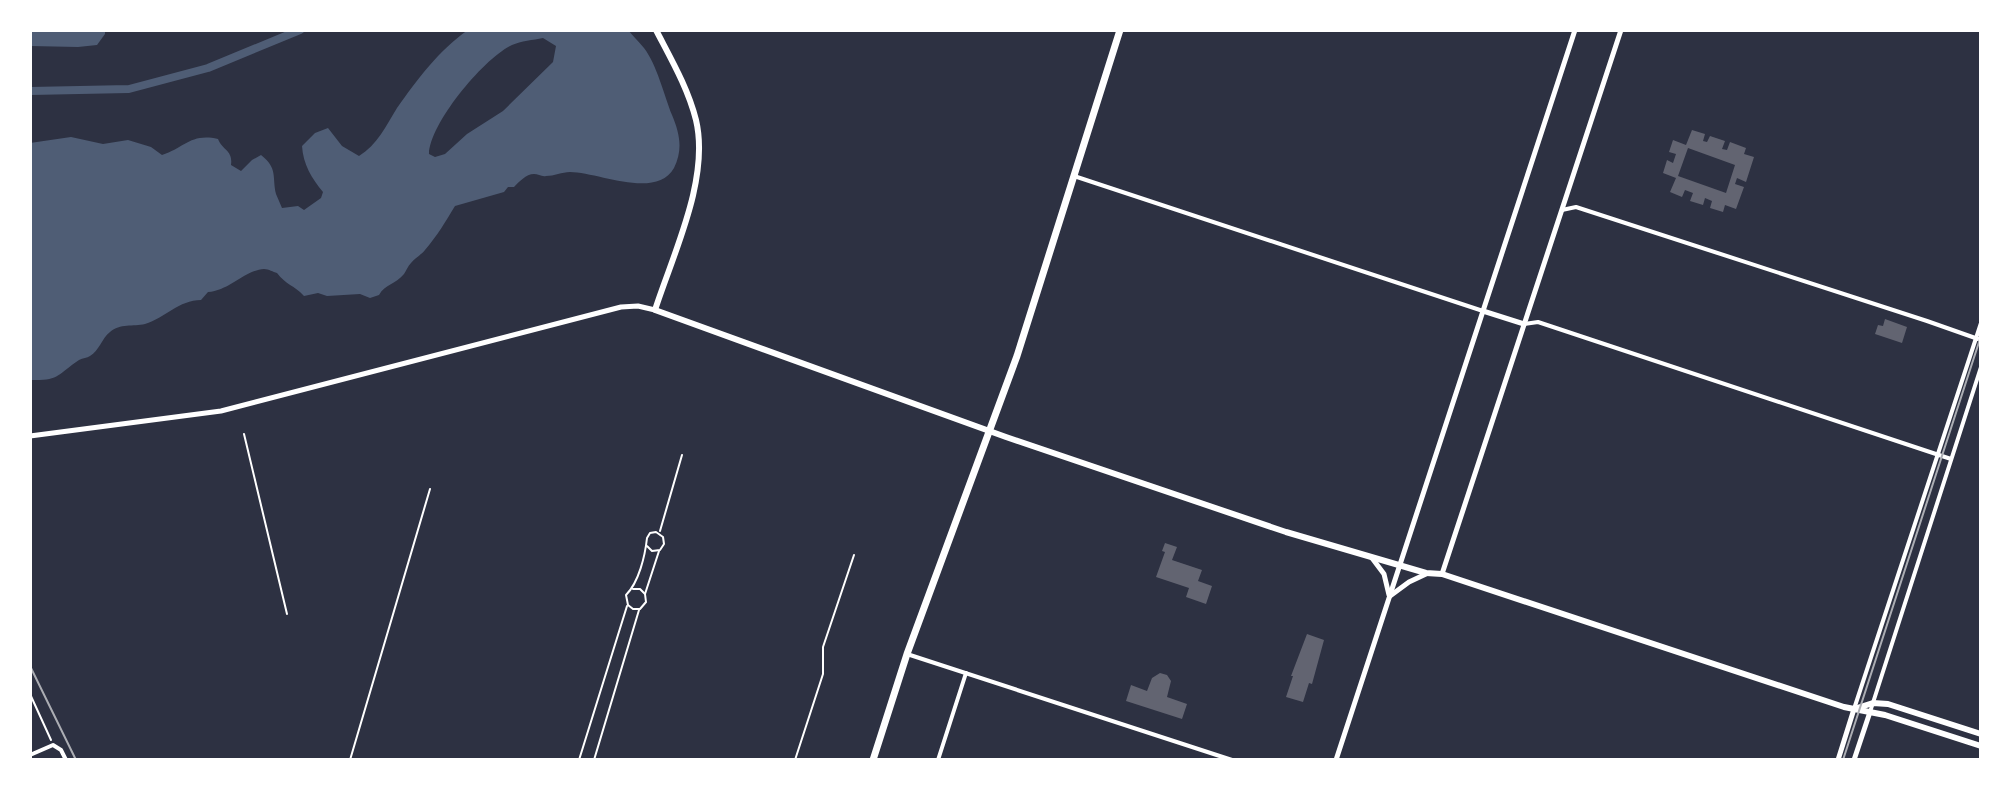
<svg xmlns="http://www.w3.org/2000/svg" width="2011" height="790" viewBox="0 0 2011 790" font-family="'Libre Baskerville',serif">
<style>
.water{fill:#4f5d75;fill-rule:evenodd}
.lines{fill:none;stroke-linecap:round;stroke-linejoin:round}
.canal{stroke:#4f5d75;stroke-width:8}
.building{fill:#626471;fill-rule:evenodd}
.path{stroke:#fff;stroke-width:2}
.minor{stroke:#fff;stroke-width:4}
.tertiary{stroke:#fff;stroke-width:5}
.secondary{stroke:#fff;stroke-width:6}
.primary{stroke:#fff;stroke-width:7}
.tram{stroke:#abadb3;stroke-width:2}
</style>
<rect width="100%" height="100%" fill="#2d3142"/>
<!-- water -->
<g class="water">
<polygon points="30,30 105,30 105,34 97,45 78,47 30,46"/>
<path d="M468,30H628C633,36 639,42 644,48C657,65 664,95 672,115C680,134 683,150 674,168C656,200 598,172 570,172C562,172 554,176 546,176C542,177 538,174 534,174C526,174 519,182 514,187H508L504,192L455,206C446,221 437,236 425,250C421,255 415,258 411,263C408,266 406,271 404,274C396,284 385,284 379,295L370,298L360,294L327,296L318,293L304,296C294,285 286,285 277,273C273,272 269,269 264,269C245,270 229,291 208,292L201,300C179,300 165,318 145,324C133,327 120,323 110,332C102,338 99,351 90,356C87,358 83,358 79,360C57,375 59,381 30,380V143L71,137L103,144L128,140L151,147L162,155C185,148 190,133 218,139C223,151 233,150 231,165L241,171L252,160L261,155C278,168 272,177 276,194C278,199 280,203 282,208L298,206L304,210L321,198L323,192C312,179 303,164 302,146L315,133L328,128L342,146L359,156C377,145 386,126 397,108C417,80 439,50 468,30ZM543,38L556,46L553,62L503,111L467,134L445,154L435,157L429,154C430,123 484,58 512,45C521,41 533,40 543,38Z"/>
</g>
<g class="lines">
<!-- canal -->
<polyline class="canal" points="30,91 129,89 208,68 300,30"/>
</g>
<!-- building -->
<g class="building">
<path d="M1692,130L1705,134L1703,141L1707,142L1710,136L1725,141L1722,149L1727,150L1730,142L1746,148L1744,154L1754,157L1746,182L1737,178L1735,184L1744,187L1736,209L1725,205L1723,212L1710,208L1712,201L1705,198L1703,205L1690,201L1693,193L1685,190L1682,197L1670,192L1676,178L1663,173L1667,160L1673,163L1676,154L1669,152L1673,140L1686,145ZM1688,148L1735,165L1726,193L1678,176Z"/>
<polygon points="1885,319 1907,327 1902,343 1875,334 1878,325 1883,326"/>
<polygon points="1165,543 1177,547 1172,560 1202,570 1198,581 1212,586 1206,604 1186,597 1189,588 1156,577 1165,552 1162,551"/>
<polygon points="1307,634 1324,640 1312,684 1309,683 1303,702 1286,697 1293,676 1291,676"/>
<polygon points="1160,673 1167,675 1171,681 1167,697 1187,704 1182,719 1126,701 1131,685 1147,691 1152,678"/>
</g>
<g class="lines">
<!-- path -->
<g class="path">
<polyline points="244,434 287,614"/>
<polyline points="660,531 682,455"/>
<path d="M633,589H640L645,594L646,602L640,609H633L628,605L626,595C639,582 645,556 647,538L650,533L656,532L663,537L664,544L660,550L652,551L647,546"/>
<polyline points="645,594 659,551"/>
<polyline points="30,694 51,740"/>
<polyline points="350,760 430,489"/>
<polyline points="579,760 627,606"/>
<polyline points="594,760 639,610"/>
<polyline points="795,760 823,674 823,647 854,555"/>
</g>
<!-- minor -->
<g class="minor">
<polyline points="1074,176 1483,311"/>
<polyline points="1562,210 1576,207 1927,321 1981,340"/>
<polyline points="1524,324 1538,322 1951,459"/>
<polyline points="907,654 1232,760"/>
<polyline points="1854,709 1981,323"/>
<polyline points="1870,712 1981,367"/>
<polyline points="30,755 53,745 61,750 66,760"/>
<polyline points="938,760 966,673"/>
</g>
<!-- tertiary -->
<g class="tertiary">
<polyline points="1483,311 1524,324"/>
<polyline points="30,436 221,411 621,307 638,306 655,310"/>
<polyline points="1372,558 1384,574 1389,595"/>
<polyline points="1442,574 1621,30"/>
<polyline points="1390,596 1409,582 1426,574"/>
<polyline points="1336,760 1575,30"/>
<polyline points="1838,760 1854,709"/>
<polyline points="1854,760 1870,712"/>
</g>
<!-- secondary -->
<g class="secondary">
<path d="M656,30C671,59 688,88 696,120C710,179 673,254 655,310L1006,437L1286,532L1426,573L1442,574L1844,707L1885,715L1981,746"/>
<polyline points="1854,709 1873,703 1888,704 1981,734"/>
</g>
<!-- primary -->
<polyline class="primary" points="873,760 907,654 1017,356 1120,30"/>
<!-- tram -->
<g class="tram">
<polyline points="30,666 76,760"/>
<polyline points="1843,760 1981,336"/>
</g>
</g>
<!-- border -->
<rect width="2011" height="790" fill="none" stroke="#ffffff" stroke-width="64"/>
</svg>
